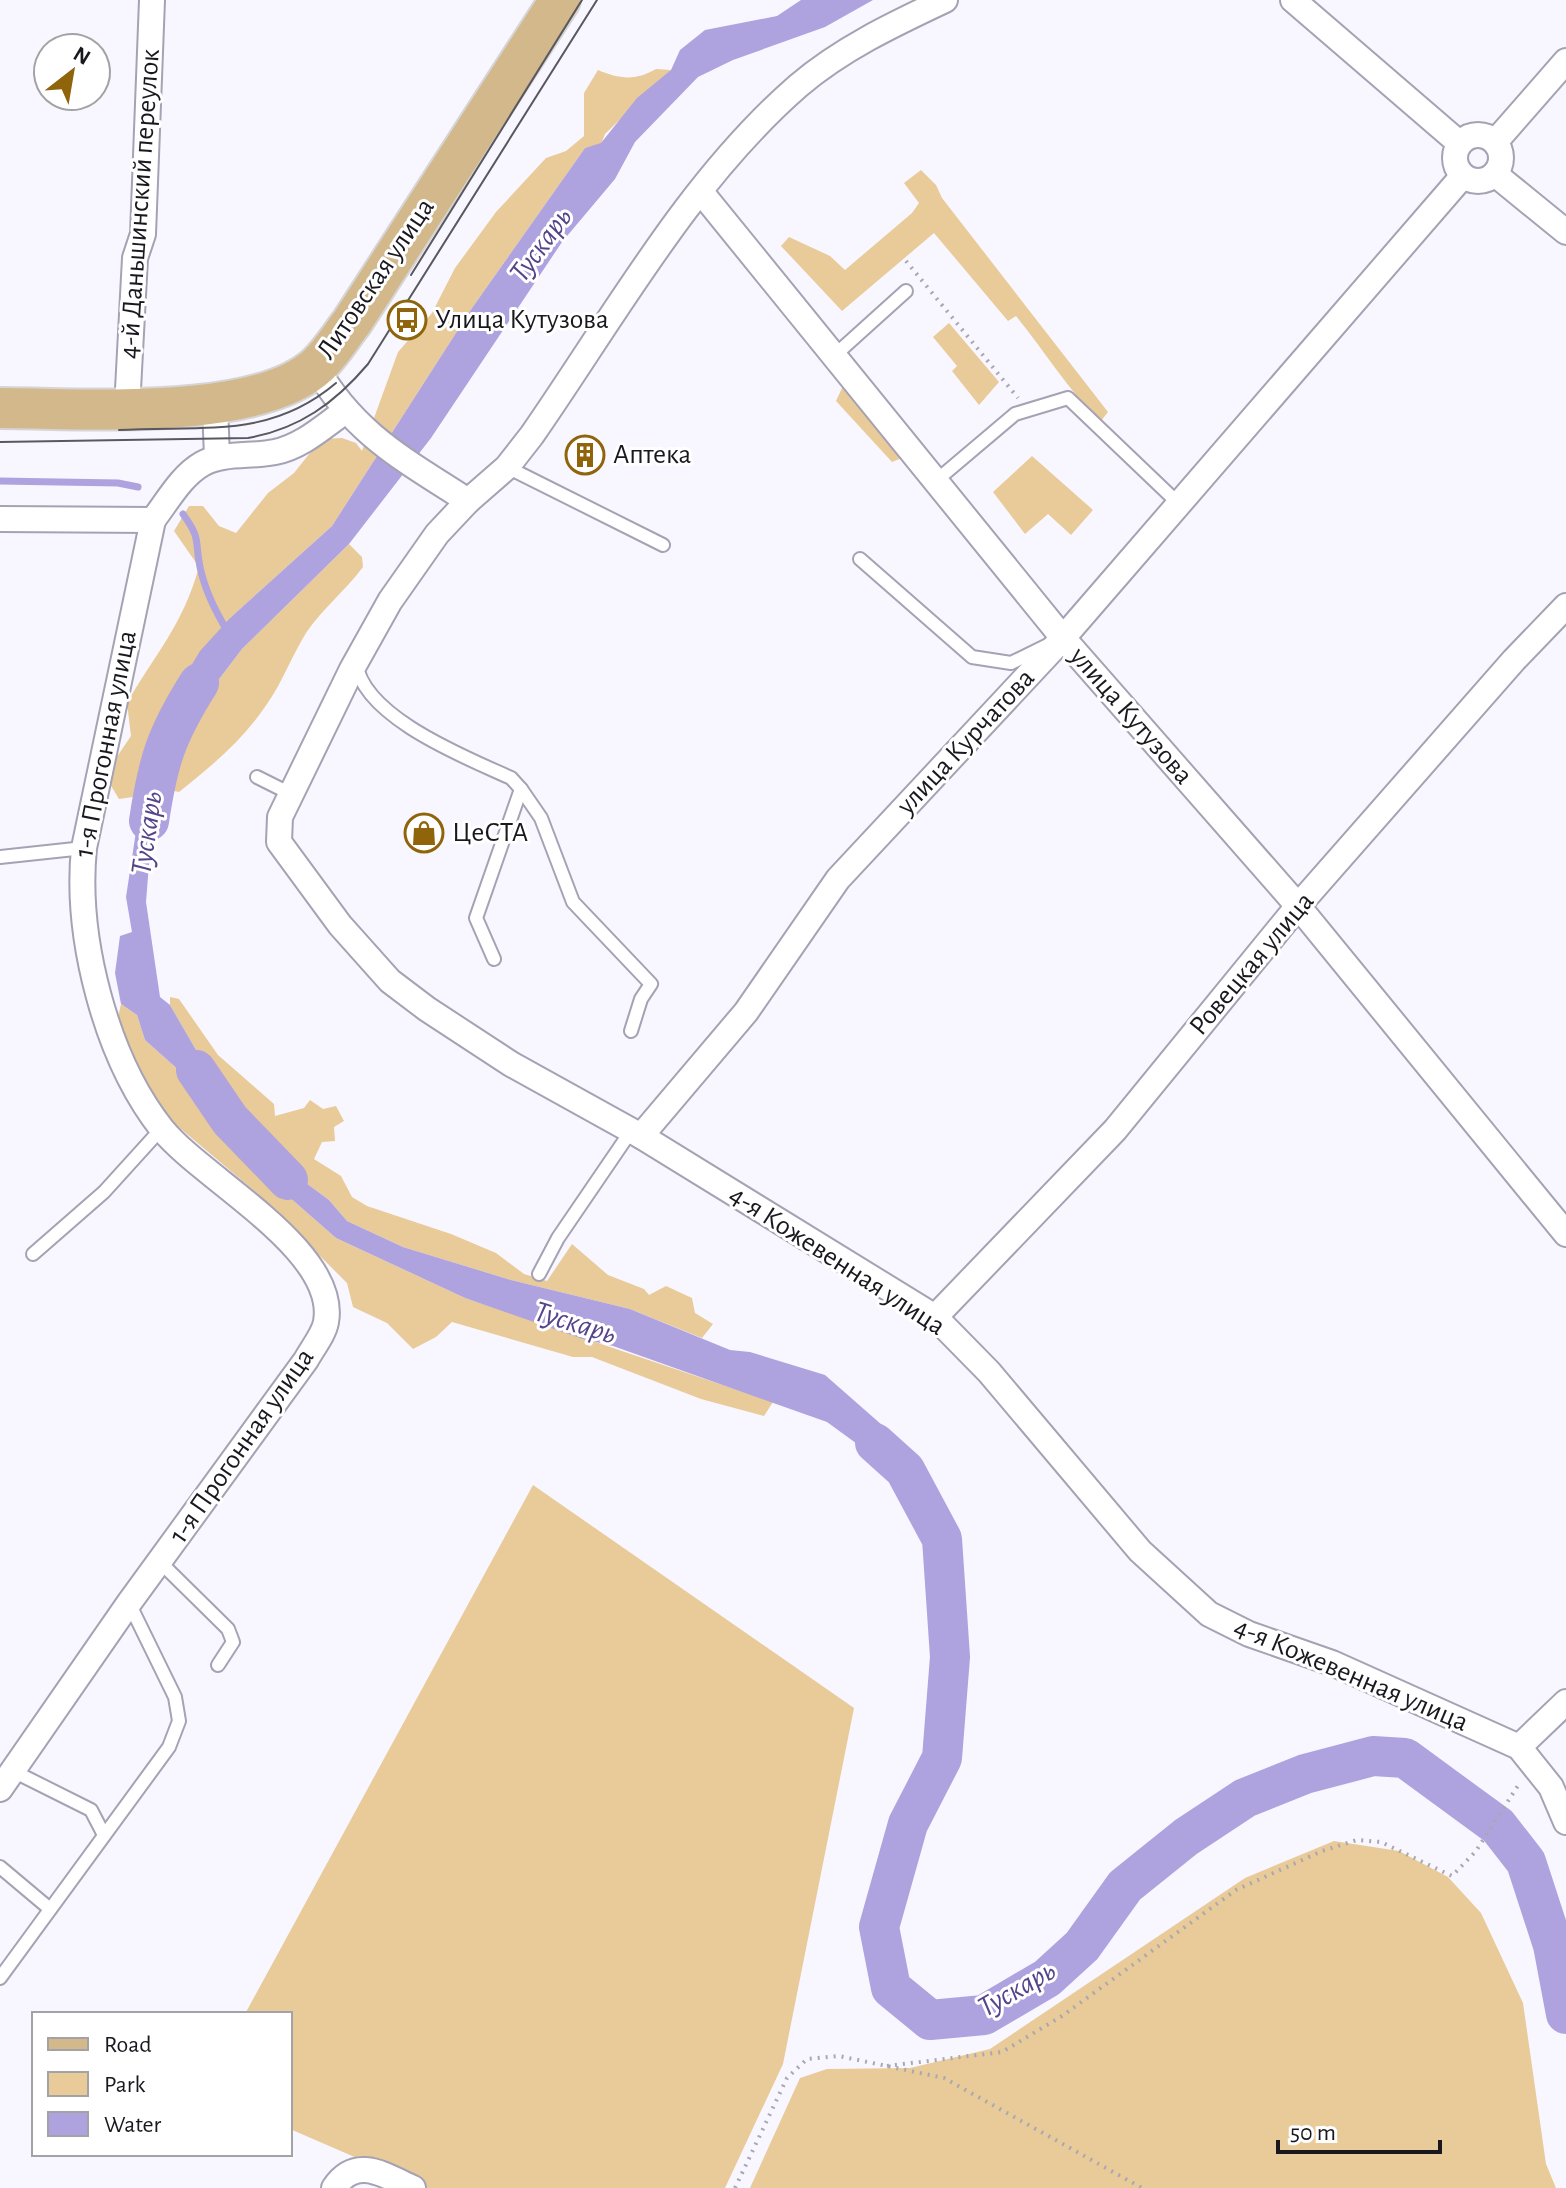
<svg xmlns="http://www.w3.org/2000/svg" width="1566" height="2188" viewBox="0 0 1566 2188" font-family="'Alegreya Sans',sans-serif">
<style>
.green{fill:#e9ca99}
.water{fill:#aea3de}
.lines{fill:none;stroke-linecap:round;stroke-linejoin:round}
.stream{stroke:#aea3de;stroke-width:7}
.river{stroke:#aea3de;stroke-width:40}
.lane-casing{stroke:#a5a2b4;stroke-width:16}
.street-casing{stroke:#a5a2b4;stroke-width:28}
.primary-casing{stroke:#d6d5d6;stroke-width:44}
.path{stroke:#a9a8b0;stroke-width:4;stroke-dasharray:2 6;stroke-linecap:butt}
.lane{stroke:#fff;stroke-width:12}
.street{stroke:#fff;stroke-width:24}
.primary{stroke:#d2b88b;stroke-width:40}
.tram{stroke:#59585f;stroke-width:2}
.labels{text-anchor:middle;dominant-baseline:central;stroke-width:6;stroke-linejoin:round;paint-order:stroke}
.street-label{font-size:28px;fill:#19181e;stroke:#fff}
.poi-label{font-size:28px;fill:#19181e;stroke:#fff;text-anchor:start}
.water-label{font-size:30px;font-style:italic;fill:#56448b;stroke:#fff}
</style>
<rect width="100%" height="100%" fill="#f8f7ff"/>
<!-- green -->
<g class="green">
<path d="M656,69L671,70L605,134L601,144L585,148L472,308L332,526L230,618L152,731L141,784L133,797L119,799L110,784L114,761L131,736L127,703C156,652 182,627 199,567L174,531L189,506H203L219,526L236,533L268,493L294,473L321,439L342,438L356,443L362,451L398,352L432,313L455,268L496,212L546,158L566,151L584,136V93L598,70C619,79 635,81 656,69Z"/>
<path d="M921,170L936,185L942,198L1108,412L1100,422C1068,389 1045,352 1016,316L1008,321L934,233L842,311L781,246L789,237L830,256L845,270L912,213L919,203L904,183Z"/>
<polygon points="949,323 999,382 979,405 952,371 957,366 933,337"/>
<polygon points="851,386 902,458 892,462 836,401 842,388"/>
<polygon points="1032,456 1093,510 1071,535 1048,514 1025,534 993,492"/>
<path d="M349,544L362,557L363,567C345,591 323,608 306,633C295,651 287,670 277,688C252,732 218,761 179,792L155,787L171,727L197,708L242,649Z"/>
<polygon points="170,997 179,999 218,1055 274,1104 275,1116 304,1108 310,1100 323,1109 336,1106 344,1121 334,1127 335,1141 322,1142 314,1159 341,1176 352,1197 367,1206 451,1234 496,1253 524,1274 547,1281 572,1244 608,1275 644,1289 649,1295 666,1286 692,1298 695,1313 713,1324 702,1338 630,1309 511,1280 403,1247 347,1221 329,1200 252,1143 230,1120 214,1081 170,1005"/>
<polygon points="121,1004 137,1015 145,1040 191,1081 224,1140 336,1238 465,1298 773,1402 764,1416 701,1399 592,1357 573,1357 452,1322 436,1337 413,1349 387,1323 353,1307 347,1283 257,1193 175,1124 151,1095 116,1026"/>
<polygon points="533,1485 854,1708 783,2064 725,2188 426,2188 290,2129 290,2014 245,2014"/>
<polygon points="1334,1841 1399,1851 1448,1877 1481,1913 1523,2003 1546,2164 1556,2188 750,2188 800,2078 827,2069 910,2068 990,2049 1245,1878"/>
</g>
<!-- water -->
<polygon class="water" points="801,0 873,0 825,27 733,60 698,77 635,142 615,179 562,242 431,438 349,544 242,649 197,708 171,727 156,776 146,902 160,997 170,1005 214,1081 230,1120 252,1143 329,1200 347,1221 403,1247 511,1280 630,1309 730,1350 750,1352 825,1375 915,1454 949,1515 952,1564 945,1575 946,1591 962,1605 962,1639 940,1636 935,1525 912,1484 827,1422 613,1346 583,1339 465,1298 336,1238 224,1140 191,1081 145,1040 137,1015 121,1004 115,973 120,936 132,932 126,897 137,825 133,797 141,784 152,731 200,651 230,618 332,526 472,308 585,148 601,143 637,98 671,70 680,50 705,30 777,16"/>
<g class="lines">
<!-- stream -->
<g class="stream">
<polyline points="0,481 118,483 138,487"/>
<path d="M183,514C202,541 194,538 200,567C205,591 215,611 228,632"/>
</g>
<!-- river -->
<g class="river">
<path d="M149,821C158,761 166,735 199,683"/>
<polyline points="196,1070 230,1120 288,1180"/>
<polyline points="875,1443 905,1470 942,1539 950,1657 942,1758 908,1824 879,1927 891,1988 930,2020 984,2015 1047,1978 1082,1946 1125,1886 1186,1837 1245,1798 1305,1774 1373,1756 1405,1758 1498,1826 1526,1862 1553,1945 1566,2014"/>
</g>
<defs>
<g id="lane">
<polyline points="835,355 906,291"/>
<polyline points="507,467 663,545"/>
<polyline points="937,480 1015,414 1068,398 1179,504"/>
<polyline points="860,559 972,657 1011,663 1048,645"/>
<path d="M356,662C362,717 467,758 511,778L521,789L476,918L494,959"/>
<polyline points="257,777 291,794"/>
<polyline points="521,789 541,818 573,902 651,984 641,999 631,1031"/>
<polyline points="0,857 84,848"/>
<polyline points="33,1254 104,1192 162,1128"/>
<polyline points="539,1274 558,1238 631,1131"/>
<polyline points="159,1561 228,1629 233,1642 218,1665"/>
<polyline points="13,1771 91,1810 104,1835"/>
<polyline points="0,1867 50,1909"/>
<polyline points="0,1978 169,1747 179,1721 175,1697 129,1603"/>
</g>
<g id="street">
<path d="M945,0C894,24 841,49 798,86C688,182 614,317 532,435L507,467L468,501L437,534L390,601L352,669L280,817L279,842L340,925L390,981L427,1009L511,1064L641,1136L935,1317L989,1372L1140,1551L1209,1614L1249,1634L1332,1663L1519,1747L1551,1787L1566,1822"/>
<polyline points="1293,0 1458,142"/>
<circle cx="1478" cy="158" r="23"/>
<polyline points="1496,141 1566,61"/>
<polyline points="1496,175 1566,232"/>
<polyline points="701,192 1063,638 1298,906 1566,1234"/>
<path d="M316,367C354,434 405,460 468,501"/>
<polyline points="215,406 217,457"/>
<polyline points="127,408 135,258 143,234 152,0"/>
<path d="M0,519L153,520C167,502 181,476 202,464C223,452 251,457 275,452C301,447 323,427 344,412"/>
<polyline points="641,1136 746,1012 838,879 1063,638 1461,178"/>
<polyline points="935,1317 1115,1130 1298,906 1514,660 1566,606"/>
<polyline points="1519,1747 1566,1702"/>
<path d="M0,1789L129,1603L306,1360C312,1349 324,1334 326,1322C339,1250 202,1179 162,1129C106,1058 75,938 84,848L153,520"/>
<path d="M334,2188C356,2155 384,2175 413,2188"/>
</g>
<path id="primary" d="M0,408C81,408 257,422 318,365C331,353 341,336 352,322L560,0"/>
</defs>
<!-- lane casing -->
<use href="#lane" class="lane-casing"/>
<!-- street casing -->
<use href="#street" class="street-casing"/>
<!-- primary casing -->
<use href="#primary" class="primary-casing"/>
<!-- path -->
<g class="path">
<polyline points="906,261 1018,398"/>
<polyline points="887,2066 1002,2052 1062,2016 1236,1890 1322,1851 1357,1840 1381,1842 1452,1876 1476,1851 1519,1784"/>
<polyline points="735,2188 787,2078 807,2059 839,2056 944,2078 1142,2188"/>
</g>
<!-- lane -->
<use href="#lane" class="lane"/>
<!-- street -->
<use href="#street" class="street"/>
<!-- primary -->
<use href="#primary" class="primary"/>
<!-- tram -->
<g class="tram">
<polyline points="411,275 582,0"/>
<path d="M119,430C201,425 269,440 336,383"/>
<path d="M0,442L248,438C299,429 335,403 368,364L597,0"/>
</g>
</g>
<!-- icons -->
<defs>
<symbol id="bus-ring" viewBox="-11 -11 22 22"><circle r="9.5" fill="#fff" stroke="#8f640a" stroke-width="1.5"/><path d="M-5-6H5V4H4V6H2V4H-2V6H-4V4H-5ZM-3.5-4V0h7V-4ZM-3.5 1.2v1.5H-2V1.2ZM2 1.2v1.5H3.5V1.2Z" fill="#8f640a"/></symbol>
<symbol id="building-ring" viewBox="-11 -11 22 22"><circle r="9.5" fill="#fff" stroke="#8f640a" stroke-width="1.5"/><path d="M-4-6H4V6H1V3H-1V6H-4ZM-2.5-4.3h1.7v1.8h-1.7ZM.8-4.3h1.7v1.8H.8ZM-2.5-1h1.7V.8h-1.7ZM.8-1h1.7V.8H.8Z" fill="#8f640a"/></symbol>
<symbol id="shop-ring" viewBox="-11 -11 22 22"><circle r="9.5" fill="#fff" stroke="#8f640a" stroke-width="1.5"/><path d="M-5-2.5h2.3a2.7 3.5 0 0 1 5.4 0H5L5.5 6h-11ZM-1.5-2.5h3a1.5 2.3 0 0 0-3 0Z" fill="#8f640a"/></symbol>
</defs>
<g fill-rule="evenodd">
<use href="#bus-ring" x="385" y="298" width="44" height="44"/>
<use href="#building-ring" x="563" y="433" width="44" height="44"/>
<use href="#shop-ring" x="402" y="811" width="44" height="44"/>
</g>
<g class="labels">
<!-- street labels -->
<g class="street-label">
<text transform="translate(140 204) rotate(-86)">4-й Даньшинский переулок</text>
<text transform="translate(376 279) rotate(-56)">Литовская улица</text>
<text transform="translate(1131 716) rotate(49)">улица Кутузова</text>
<text transform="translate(966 742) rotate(-47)">улица Курчатова</text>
<text transform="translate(106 744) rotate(-79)">1-я Прогонная улица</text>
<text transform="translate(1252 964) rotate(-50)">Ровецкая улица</text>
<text transform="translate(837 1261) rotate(33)">4-я Кожевенная улица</text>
<text transform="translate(242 1446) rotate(-55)">1-я Прогонная улица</text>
<text transform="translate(1351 1675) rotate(23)">4-я Кожевенная улица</text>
</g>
<!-- poi labels -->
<g class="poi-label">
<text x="435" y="320">Улица Кутузова</text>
<text x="613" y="455">Аптека</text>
<text x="452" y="833">ЦеСТА</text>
</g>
<!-- water labels -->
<g class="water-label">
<text transform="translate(541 245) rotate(-54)">Тускарь</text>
<text transform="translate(147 833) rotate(-82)">Тускарь</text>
<text transform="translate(575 1323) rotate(17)">Тускарь</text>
<text transform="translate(1017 1989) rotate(-30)">Тускарь</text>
</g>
</g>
<!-- legend -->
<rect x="32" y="2012" width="260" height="144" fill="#ffffff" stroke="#a3a3a5" stroke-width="2"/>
<rect x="48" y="2038" width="40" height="12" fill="#d2b88b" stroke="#a3a3a5" stroke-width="2"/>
<text x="104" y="2052" font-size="24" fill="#19181e">Road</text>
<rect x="48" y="2072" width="40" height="24" fill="#e9ca99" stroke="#a3a3a5" stroke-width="2"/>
<text x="104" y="2092" font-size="24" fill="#19181e">Park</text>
<rect x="48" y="2112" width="40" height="24" fill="#aea3de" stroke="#a3a3a5" stroke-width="2"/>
<text x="104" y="2132" font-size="24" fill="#19181e">Water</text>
<!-- north arrow -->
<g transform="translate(72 72) rotate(31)"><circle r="38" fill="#ffffff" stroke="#a3a3a5" stroke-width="2"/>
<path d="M0-6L14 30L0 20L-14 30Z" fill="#8f640a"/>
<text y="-12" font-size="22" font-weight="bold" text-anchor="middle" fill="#19181e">N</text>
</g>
<!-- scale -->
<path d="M1278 2140v12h162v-12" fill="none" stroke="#19181e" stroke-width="4"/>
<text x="1290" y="2140" font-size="24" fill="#19181e" stroke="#ffffff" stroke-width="6" paint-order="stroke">50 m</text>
</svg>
